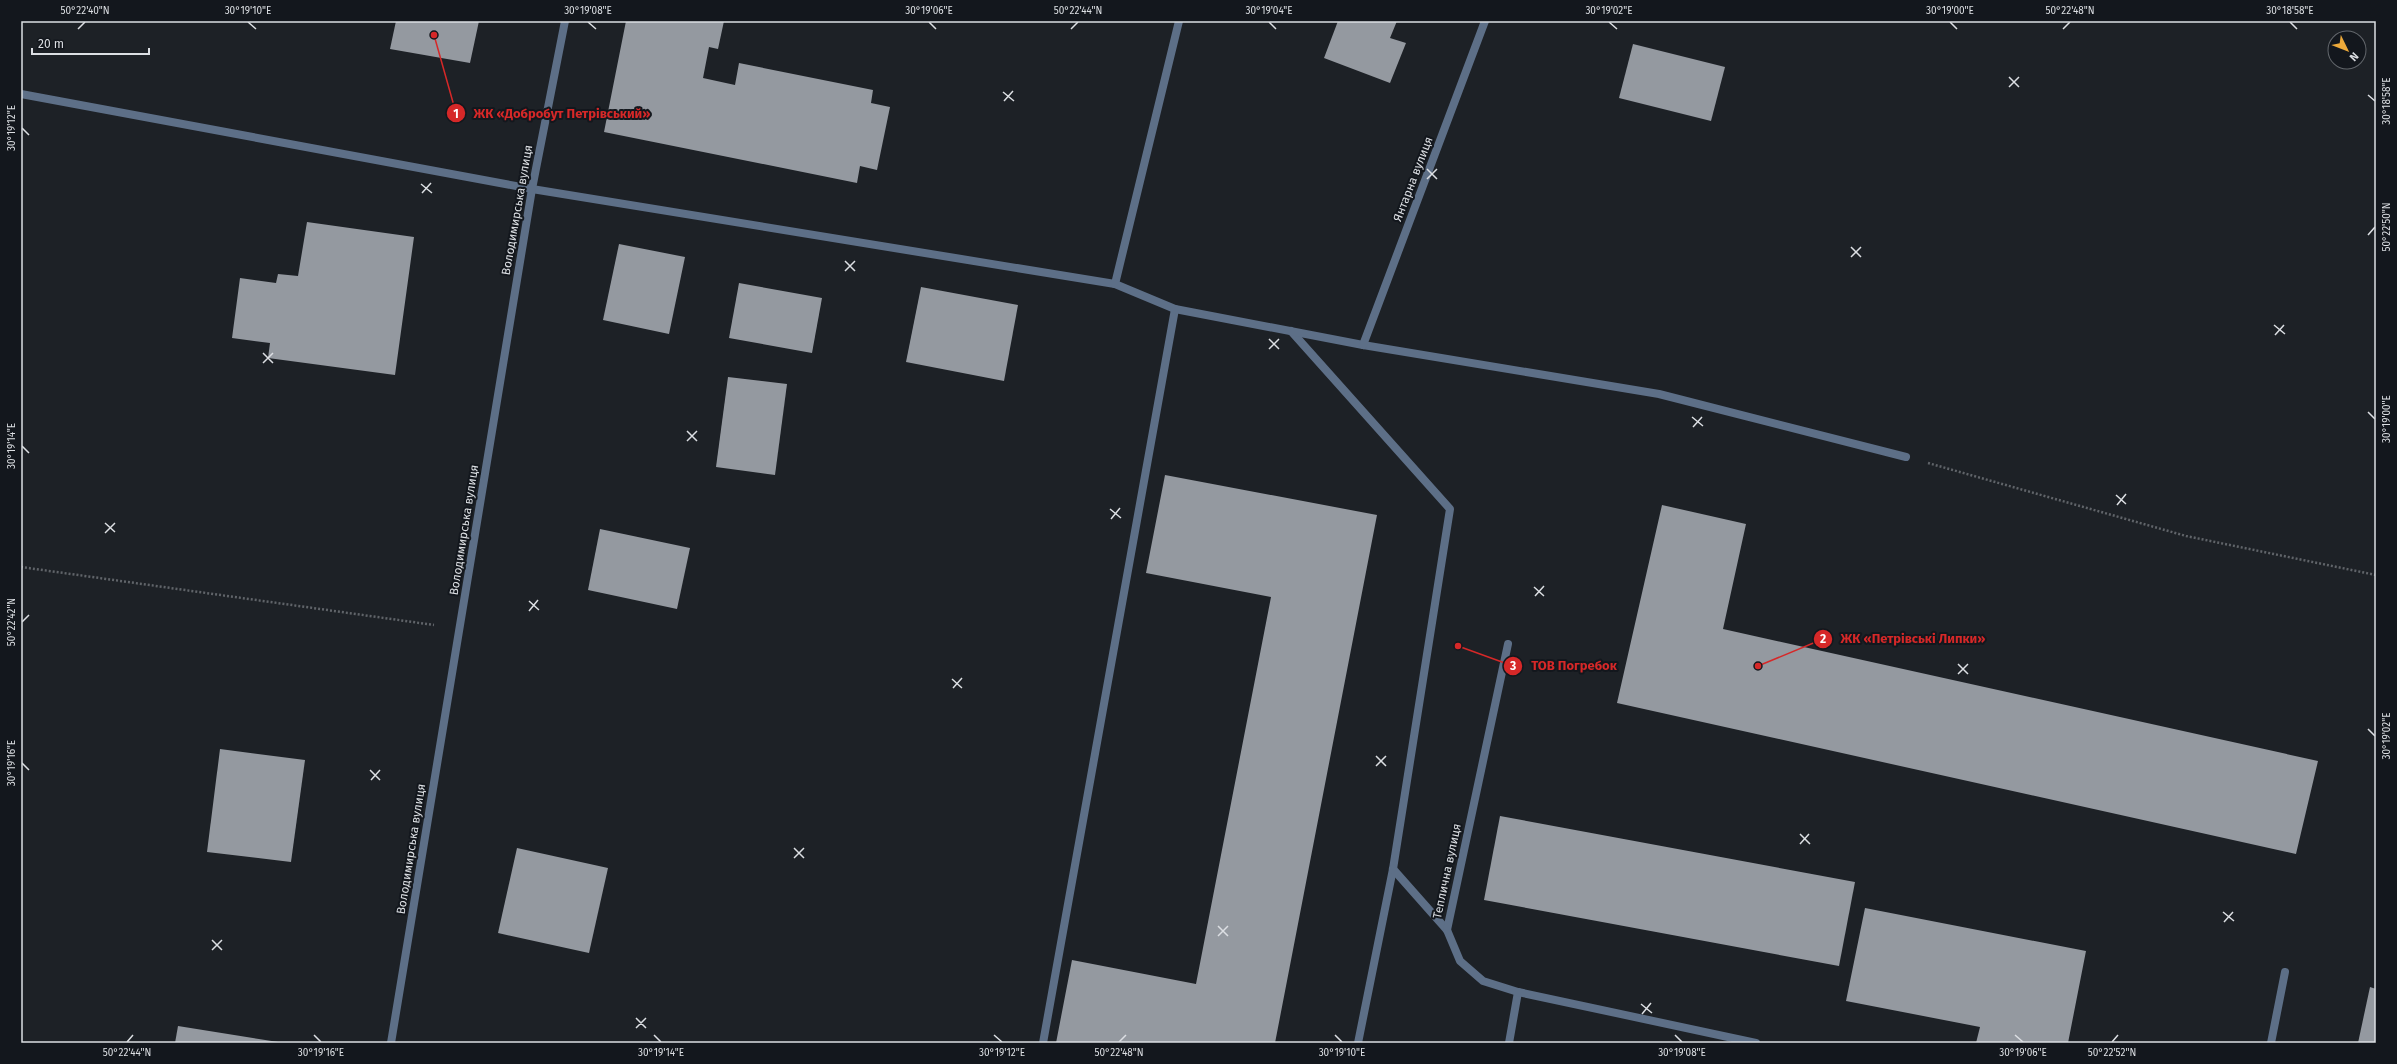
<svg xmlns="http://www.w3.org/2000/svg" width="2397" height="1064" viewBox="0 0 2397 1064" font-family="'Fira Sans',sans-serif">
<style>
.building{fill:#9499a0}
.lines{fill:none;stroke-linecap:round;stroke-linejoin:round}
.path{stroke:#606469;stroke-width:2.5;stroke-dasharray:2 2;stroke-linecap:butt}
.service{stroke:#5d6f87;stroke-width:8}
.minor{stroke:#5d6f87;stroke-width:8}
.ticks{fill:none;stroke:#dcdfe3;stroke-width:1.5}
.labels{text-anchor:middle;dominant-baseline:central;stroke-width:4;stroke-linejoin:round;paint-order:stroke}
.street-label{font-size:12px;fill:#dcdfe3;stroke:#13171d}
.leader{fill:none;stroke:#d62828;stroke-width:1.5}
.callout-dot{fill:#d62828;stroke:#13171d;stroke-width:1.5}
.mark-label{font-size:12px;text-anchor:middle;font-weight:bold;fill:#fff}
.callout-label{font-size:13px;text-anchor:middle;font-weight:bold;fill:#d62828;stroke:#13171d;stroke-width:4;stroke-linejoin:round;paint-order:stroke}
.neatline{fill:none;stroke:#dcdfe3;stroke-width:1.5}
.ticks-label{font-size:10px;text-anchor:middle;fill:#dcdfe3}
</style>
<rect width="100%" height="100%" fill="#1d2126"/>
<!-- building -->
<g class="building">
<polygon points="396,21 479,21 470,63 390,49"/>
<polygon points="626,21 724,21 718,49 709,47 703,78 735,85 739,63 873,90 871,103 890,107 877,170 860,166 857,183 604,132"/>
<polygon points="1338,21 1397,21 1390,38 1406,43 1390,83 1324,58"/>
<polygon points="1633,44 1725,67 1711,121 1619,98"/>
<polygon points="307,222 414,237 395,375 268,358 270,343 232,338 240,278 276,283 278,274 298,276"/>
<polygon points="619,244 685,257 669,334 603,320"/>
<polygon points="739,283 822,298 812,353 729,338"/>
<polygon points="921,287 1018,305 1004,381 906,362"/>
<polygon points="728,377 787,384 775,475 716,467"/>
<polygon points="1165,475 1377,515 1275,1043 1056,1043 1072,960 1196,984 1271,597 1146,573"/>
<polygon points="1662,505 1746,524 1723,629 2318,761 2296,854 1617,703"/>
<polygon points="600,529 690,548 677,609 588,590"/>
<polygon points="220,749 305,760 291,862 207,852"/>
<polygon points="1500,816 1855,882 1839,966 1484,900"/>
<polygon points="517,848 608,868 589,953 498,933"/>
<polygon points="1865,908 2086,951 2068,1043 1976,1043 1980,1027 1846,1001"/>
<polygon points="2370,987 2376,989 2376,1043 2358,1043"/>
<polygon points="178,1026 278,1042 278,1043 175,1043"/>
</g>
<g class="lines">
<!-- path -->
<g class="path">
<polyline points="1928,463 2186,536 2376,575"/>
<polyline points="21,567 434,625"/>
</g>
<!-- service -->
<g class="service">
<polyline points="1115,284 1179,21"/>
<polyline points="1291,331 1450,509 1393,869 1358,1043"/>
<polyline points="1393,869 1447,930"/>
<polyline points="1043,1043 1175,309"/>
<polyline points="1509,1043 1518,992"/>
</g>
<!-- minor -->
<g class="minor">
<polyline points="21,94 532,189 1115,284 1175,309 1363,345 1659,394 1906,457"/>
<polyline points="1363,345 1485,21"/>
<polyline points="1508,644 1447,930 1460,961 1483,981 1518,992 1756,1043"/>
<polyline points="391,1043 532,189 565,21"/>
<polyline points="2271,1043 2285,972"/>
</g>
</g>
<!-- ticks -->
<path class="ticks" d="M248,22L256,29M588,22L596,29M929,22L936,29M1269,22L1276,29M1609,22L1617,29M1950,22L1957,29M2290,22L2297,29M78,29L85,22M1071,29L1078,22M2063,29L2070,22M2009,77L2019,87M2009,87L2019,77M1003,92L1014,101M2368,95L2375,101M1004,101L1013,91M22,128L29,135M1427,169L1437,179M1427,179L1437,169M421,184L432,193M422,193L431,183M2368,235L2375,227M1851,247L1861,257M1851,257L1861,247M845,261L855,271M845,271L855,261M2274,325L2285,334M2275,335L2284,325M1269,339L1279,349M1269,349L1279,339M263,353L273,363M263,363L273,353M2368,412L2375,419M1692,417L1703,426M1693,427L1702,417M687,431L697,441M687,441L697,431M22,446L29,453M2116,495L2126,504M2117,505L2126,494M1110,509L1121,518M1111,519L1120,508M105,523L115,532M105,533L115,523M1534,587L1544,596M1535,596L1544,586M529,601L539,610M529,611L538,600M22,622L29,615M1958,664L1968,674M1958,674L1968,664M952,679L962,688M953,688L962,678M2368,729L2375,736M1376,756L1386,766M22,763L29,770M1376,766L1386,756M370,770L380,780M371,780L380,770M1800,834L1810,844M1800,844L1809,834M794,848L804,858M794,858L804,848M2223,912L2234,921M2224,922L2233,912M1218,926L1228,936M1218,936L1228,926M212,940L222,950M212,950L222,940M1641,1004L1652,1013M1642,1014L1651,1003M636,1018L646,1028M636,1028L646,1018M314,1035L321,1042M654,1035L661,1042M994,1035L1002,1042M1335,1035L1342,1042M1675,1035L1682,1042M2015,1035L2023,1042M127,1042L133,1035M1119,1042L1126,1035M2112,1042L2118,1035"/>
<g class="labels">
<!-- street labels -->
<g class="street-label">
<text transform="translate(1413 179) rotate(-69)">Янтарна вулиця</text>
<text transform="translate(517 210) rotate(-80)">Володимирська вулиця</text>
<text transform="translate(464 530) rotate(-81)">Володимирська вулиця</text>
<text transform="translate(411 849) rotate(-81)">Володимирська вулиця</text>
<text transform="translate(1447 871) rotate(-78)">Теплична вулиця</text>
</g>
</g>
<!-- callouts -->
<path class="leader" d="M434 35L456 113M1758 666L1823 639M1458 646L1513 666"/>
<g class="callout-dot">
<circle cx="434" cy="35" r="4"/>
<circle cx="1758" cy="666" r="4"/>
<circle cx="1458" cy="646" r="4"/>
<circle cx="456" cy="113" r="10"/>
<circle cx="1823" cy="639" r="10"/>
<circle cx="1513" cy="666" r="10"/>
</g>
<g class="mark-label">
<text x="456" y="118">1</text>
<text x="1823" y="643">2</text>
<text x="1513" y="670">3</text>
</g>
<g class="callout-label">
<text x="562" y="118">ЖК «Добробут Петрівський»</text>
<text x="1913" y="643">ЖК «Петрівські Липки»</text>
<text x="1574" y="670">ТОВ Погребок</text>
</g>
<!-- border -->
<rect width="2397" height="1064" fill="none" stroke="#13171d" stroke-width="44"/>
<!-- north arrow -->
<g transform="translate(2347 50) rotate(133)"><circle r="19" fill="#13171d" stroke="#63676c"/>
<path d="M0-3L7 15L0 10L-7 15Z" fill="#eca93a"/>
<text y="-6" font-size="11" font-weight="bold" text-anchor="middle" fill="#dcdfe3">N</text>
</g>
<!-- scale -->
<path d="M32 48v6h117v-6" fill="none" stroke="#dcdfe3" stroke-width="2"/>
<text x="38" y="48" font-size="12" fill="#dcdfe3" stroke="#13171d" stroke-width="3" paint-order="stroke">20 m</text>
<rect x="22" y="22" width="2353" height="1020" class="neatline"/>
<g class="ticks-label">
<text x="85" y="14">50°22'40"N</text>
<text x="248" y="14">30°19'10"E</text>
<text x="588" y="14">30°19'08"E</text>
<text x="929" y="14">30°19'06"E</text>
<text x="1078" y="14">50°22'44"N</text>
<text x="1269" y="14">30°19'04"E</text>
<text x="1609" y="14">30°19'02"E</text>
<text x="1950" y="14">30°19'00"E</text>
<text x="2070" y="14">50°22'48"N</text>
<text x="2290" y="14">30°18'58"E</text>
<text transform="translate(2386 101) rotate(-90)" y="4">30°18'58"E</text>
<text transform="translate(11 128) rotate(-90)" y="4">30°19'12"E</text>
<text transform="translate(2386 227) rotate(-90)" y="4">50°22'50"N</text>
<text transform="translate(2386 419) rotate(-90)" y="4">30°19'00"E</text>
<text transform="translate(11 446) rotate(-90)" y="4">30°19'14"E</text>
<text transform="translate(11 622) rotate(-90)" y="4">50°22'42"N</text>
<text transform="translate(2386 736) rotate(-90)" y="4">30°19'02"E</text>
<text transform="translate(11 763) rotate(-90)" y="4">30°19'16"E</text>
<text x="127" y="1056">50°22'44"N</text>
<text x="321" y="1056">30°19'16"E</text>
<text x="661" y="1056">30°19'14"E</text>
<text x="1002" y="1056">30°19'12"E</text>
<text x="1119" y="1056">50°22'48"N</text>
<text x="1342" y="1056">30°19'10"E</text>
<text x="1682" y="1056">30°19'08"E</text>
<text x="2023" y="1056">30°19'06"E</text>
<text x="2112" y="1056">50°22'52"N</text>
</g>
</svg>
